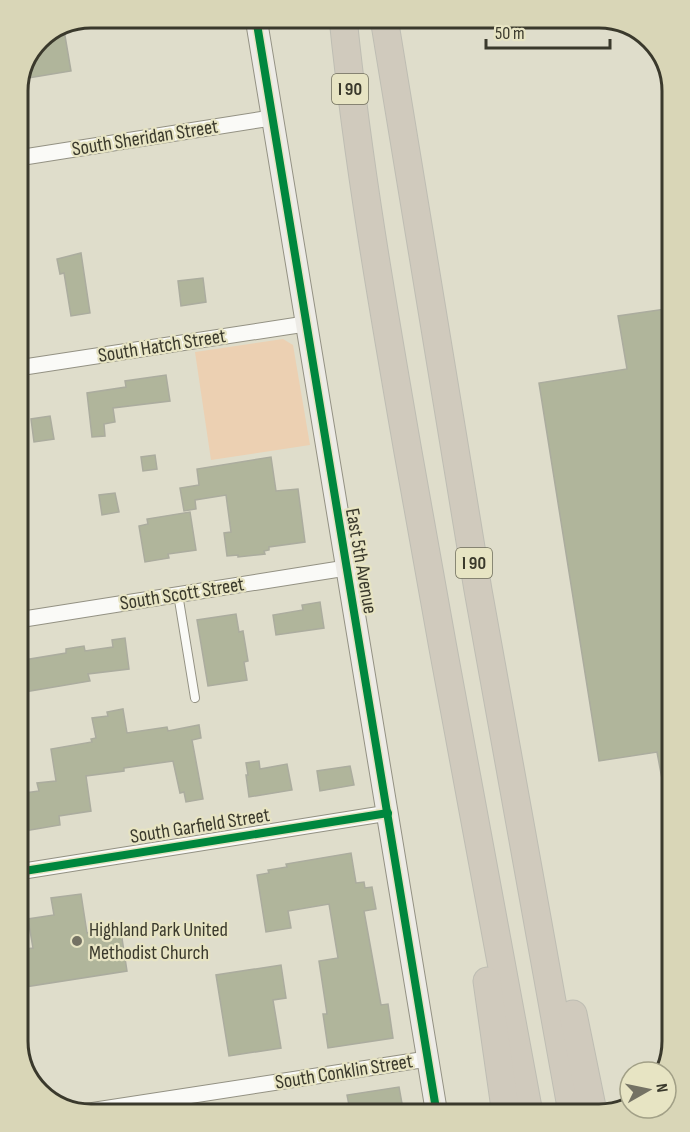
<svg xmlns="http://www.w3.org/2000/svg" width="690" height="1132" viewBox="0 0 690 1132" font-family="'Sofia Sans Condensed',sans-serif">
<style>
.green{fill:#ecd0b2}
.building{fill:#b0b59b;stroke:#abac9e;stroke-width:1.5}
.lines{fill:none;stroke-linecap:round;stroke-linejoin:round}
.lane-casing{stroke:#939183;stroke-width:10}
.street-casing{stroke:#939183;stroke-width:17}
.secondary-casing{stroke:#939183;stroke-width:23}
.highway-casing{stroke:#bebdb3;stroke-width:29}
.lane{stroke:#fafaf7;stroke-width:8}
.street{stroke:#fafaf7;stroke-width:15}
.secondary{stroke:#edebe6;stroke-width:21}
.highway{stroke:#d0cabd;stroke-width:27}
.cycleway-casing{stroke:#e7e4c3;stroke-width:11}
.cycleway{stroke:#00873e;stroke-width:8}
.poi-dot{fill:#747264;stroke:#e7e4c3;stroke-width:2}
.labels{text-anchor:middle;dominant-baseline:central;stroke-width:4.5;stroke-linejoin:round;paint-order:stroke}
.shield{fill:#e7e4c3;stroke:#6e6c59;stroke-width:1.5}
.shield-label{font-size:18px;font-weight:bold;fill:#3a392c}
.street-label{font-size:20px;fill:#3a392c;stroke:#e7e4c3}
.poi-label{font-size:20px;fill:#3a392c;stroke:#e7e4c3;text-anchor:start}
.rim{fill:none;stroke:#3a392c;stroke-width:3}
</style>
<rect width="100%" height="100%" fill="#dfddcb"/>
<!-- green -->
<polygon class="green" points="283,339 293,345 310,445 211,460 195,352"/>
<!-- building -->
<g class="building">
<polygon points="64,30 71,71 22,79 40,39"/>
<polygon points="81,253 90,313 71,316 64,273 60,274 57,259"/>
<polygon points="203,278 206,302 181,306 178,281"/>
<polygon points="672,308 672,795 665,795 657,752 599,761 539,383 627,369 618,316"/>
<polygon points="166,375 170,401 113,408 115,422 104,424 105,436 92,437 87,393 126,387 125,381"/>
<polygon points="50,416 54,439 34,442 31,419"/>
<polygon points="155,455 157,469 143,471 141,457"/>
<polygon points="271,457 276,491 298,489 305,542 269,547 269,550 264,551 265,554 238,557 238,555 227,556 224,533 231,532 226,495 195,500 196,509 184,511 180,488 199,485 197,469"/>
<polygon points="115,493 119,512 102,515 99,495"/>
<polygon points="190,512 196,550 168,554 169,558 145,562 139,526 148,524 147,519"/>
<polygon points="320,602 324,628 276,635 273,615 303,610 302,605"/>
<polygon points="236,614 239,632 243,631 248,661 244,662 247,680 208,686 197,620"/>
<polygon points="125,638 129,669 88,674 90,681 18,693 18,661 66,653 66,649 84,646 85,651 113,647 112,640"/>
<polygon points="123,709 127,733 167,727 168,731 199,725 201,738 192,740 203,799 186,802 184,792 180,793 173,761 124,768 124,771 86,776 91,811 59,816 60,825 18,832 18,794 39,791 37,783 56,781 51,749 92,742 91,739 96,738 92,718 108,716 107,712"/>
<polygon points="259,761 260,769 287,764 292,790 249,797 246,775 248,775 246,763"/>
<polygon points="350,766 354,785 320,791 317,771"/>
<polygon points="351,853 356,883 364,882 365,888 372,887 376,909 364,911 381,1005 388,1004 393,1038 328,1048 323,1014 327,1014 319,961 338,958 329,904 288,911 291,928 266,932 257,875 269,873 268,870 287,867 286,864"/>
<polygon points="81,894 87,933 104,930 105,935 121,932 127,971 18,988 18,950 33,948 28,919 54,915 51,898"/>
<polygon points="281,965 286,998 273,1000 281,1048 229,1056 216,975"/>
<polygon points="399,1087 403,1109 350,1110 347,1095"/>
</g>
<g class="lines">
<defs>
<polyline id="lane" points="178,594 195,698"/>
<g id="street">
<polyline points="18,158 271,118"/>
<polyline points="18,368 305,324"/>
<polyline points="18,620 346,568"/>
<polyline points="18,872 388,813"/>
<polyline points="83,1112 427,1059"/>
</g>
<polyline id="secondary" points="256,18 436,1109"/>
<g id="highway">
<path d="M343,18C358,164 383,308 408,452C446,671 488,889 528,1108"/>
<polyline points="384,18 478,590 571,1107"/>
<polyline points="487,981 505,1108"/>
<polyline points="573,1014 592,1107"/>
</g>
</defs>
<!-- lane casing -->
<use href="#lane" class="lane-casing"/>
<!-- street casing -->
<use href="#street" class="street-casing"/>
<!-- secondary casing -->
<use href="#secondary" class="secondary-casing"/>
<!-- highway casing -->
<use href="#highway" class="highway-casing"/>
<!-- lane -->
<use href="#lane" class="lane"/>
<!-- street -->
<use href="#street" class="street"/>
<!-- secondary -->
<use href="#secondary" class="secondary"/>
<!-- highway -->
<use href="#highway" class="highway"/>
<defs>
<g id="cycleway">
<polyline points="256,18 436,1109"/>
<polyline points="18,872 388,813"/>
</g>
</defs>
<!-- cycleway casing -->
<use href="#cycleway" class="cycleway-casing"/>
<!-- cycleway -->
<use href="#cycleway" class="cycleway"/>
</g>
<!-- markers -->
<circle class="poi-dot" cx="77" cy="941" r="6"/>
<g class="labels">
<!-- shield labels -->
<g class="shield">
<rect x="332" y="74" width="36" height="30" rx="4.5"/>
<rect x="456" y="548" width="36" height="30" rx="4.5"/>
</g>
<g class="shield-label">
<text x="350" y="89">I 90</text>
<text x="474" y="563">I 90</text>
</g>
<!-- street labels -->
<g class="street-label">
<text transform="translate(145 138) rotate(-9)">South Sheridan Street</text>
<text transform="translate(162 346) rotate(-9)">South Hatch Street</text>
<text transform="translate(361 561) rotate(80)">East 5th Avenue</text>
<text transform="translate(182 594) rotate(-9)">South Scott Street</text>
<text transform="translate(200 826) rotate(-9)">South Garfield Street</text>
<text transform="translate(344 1072) rotate(-9)">South Conklin Street</text>
</g>
<!-- poi labels -->
<g class="poi-label">
<text x="89" y="930">Highland Park United<tspan x="89" dy="23">Methodist Church</tspan></text>
</g>
</g>
<!-- crop -->
<path d="M0 0H690V1132H0ZM91 28H599A63 63 0 0 1 662 91V1041A63 63 0 0 1 599 1104H91A63 63 0 0 1 28 1041V91A63 63 0 0 1 91 28Z" fill="#d9d6b7" fill-rule="evenodd"/>
<path class="rim" d="M91 28H599A63 63 0 0 1 662 91V1041A63 63 0 0 1 599 1104H91A63 63 0 0 1 28 1041V91A63 63 0 0 1 91 28Z"/>
<!-- north arrow -->
<g transform="translate(648 1090) rotate(81)"><circle r="28" fill="#e7e4c3" stroke="#a2a087" stroke-width="1.5"/>
<path d="M0-4.5L10 22L0 15L-10 22Z" fill="#747264"/>
<text y="-9" font-size="16" font-weight="bold" text-anchor="middle" fill="#3a392c">N</text>
</g>
<!-- scale -->
<path d="M486 39v9h124v-9" fill="none" stroke="#3a392c" stroke-width="3"/>
<text x="495" y="39" font-size="18" fill="#3a392c" stroke="#e7e4c3" stroke-width="4.5" paint-order="stroke">50 m</text>
</svg>
